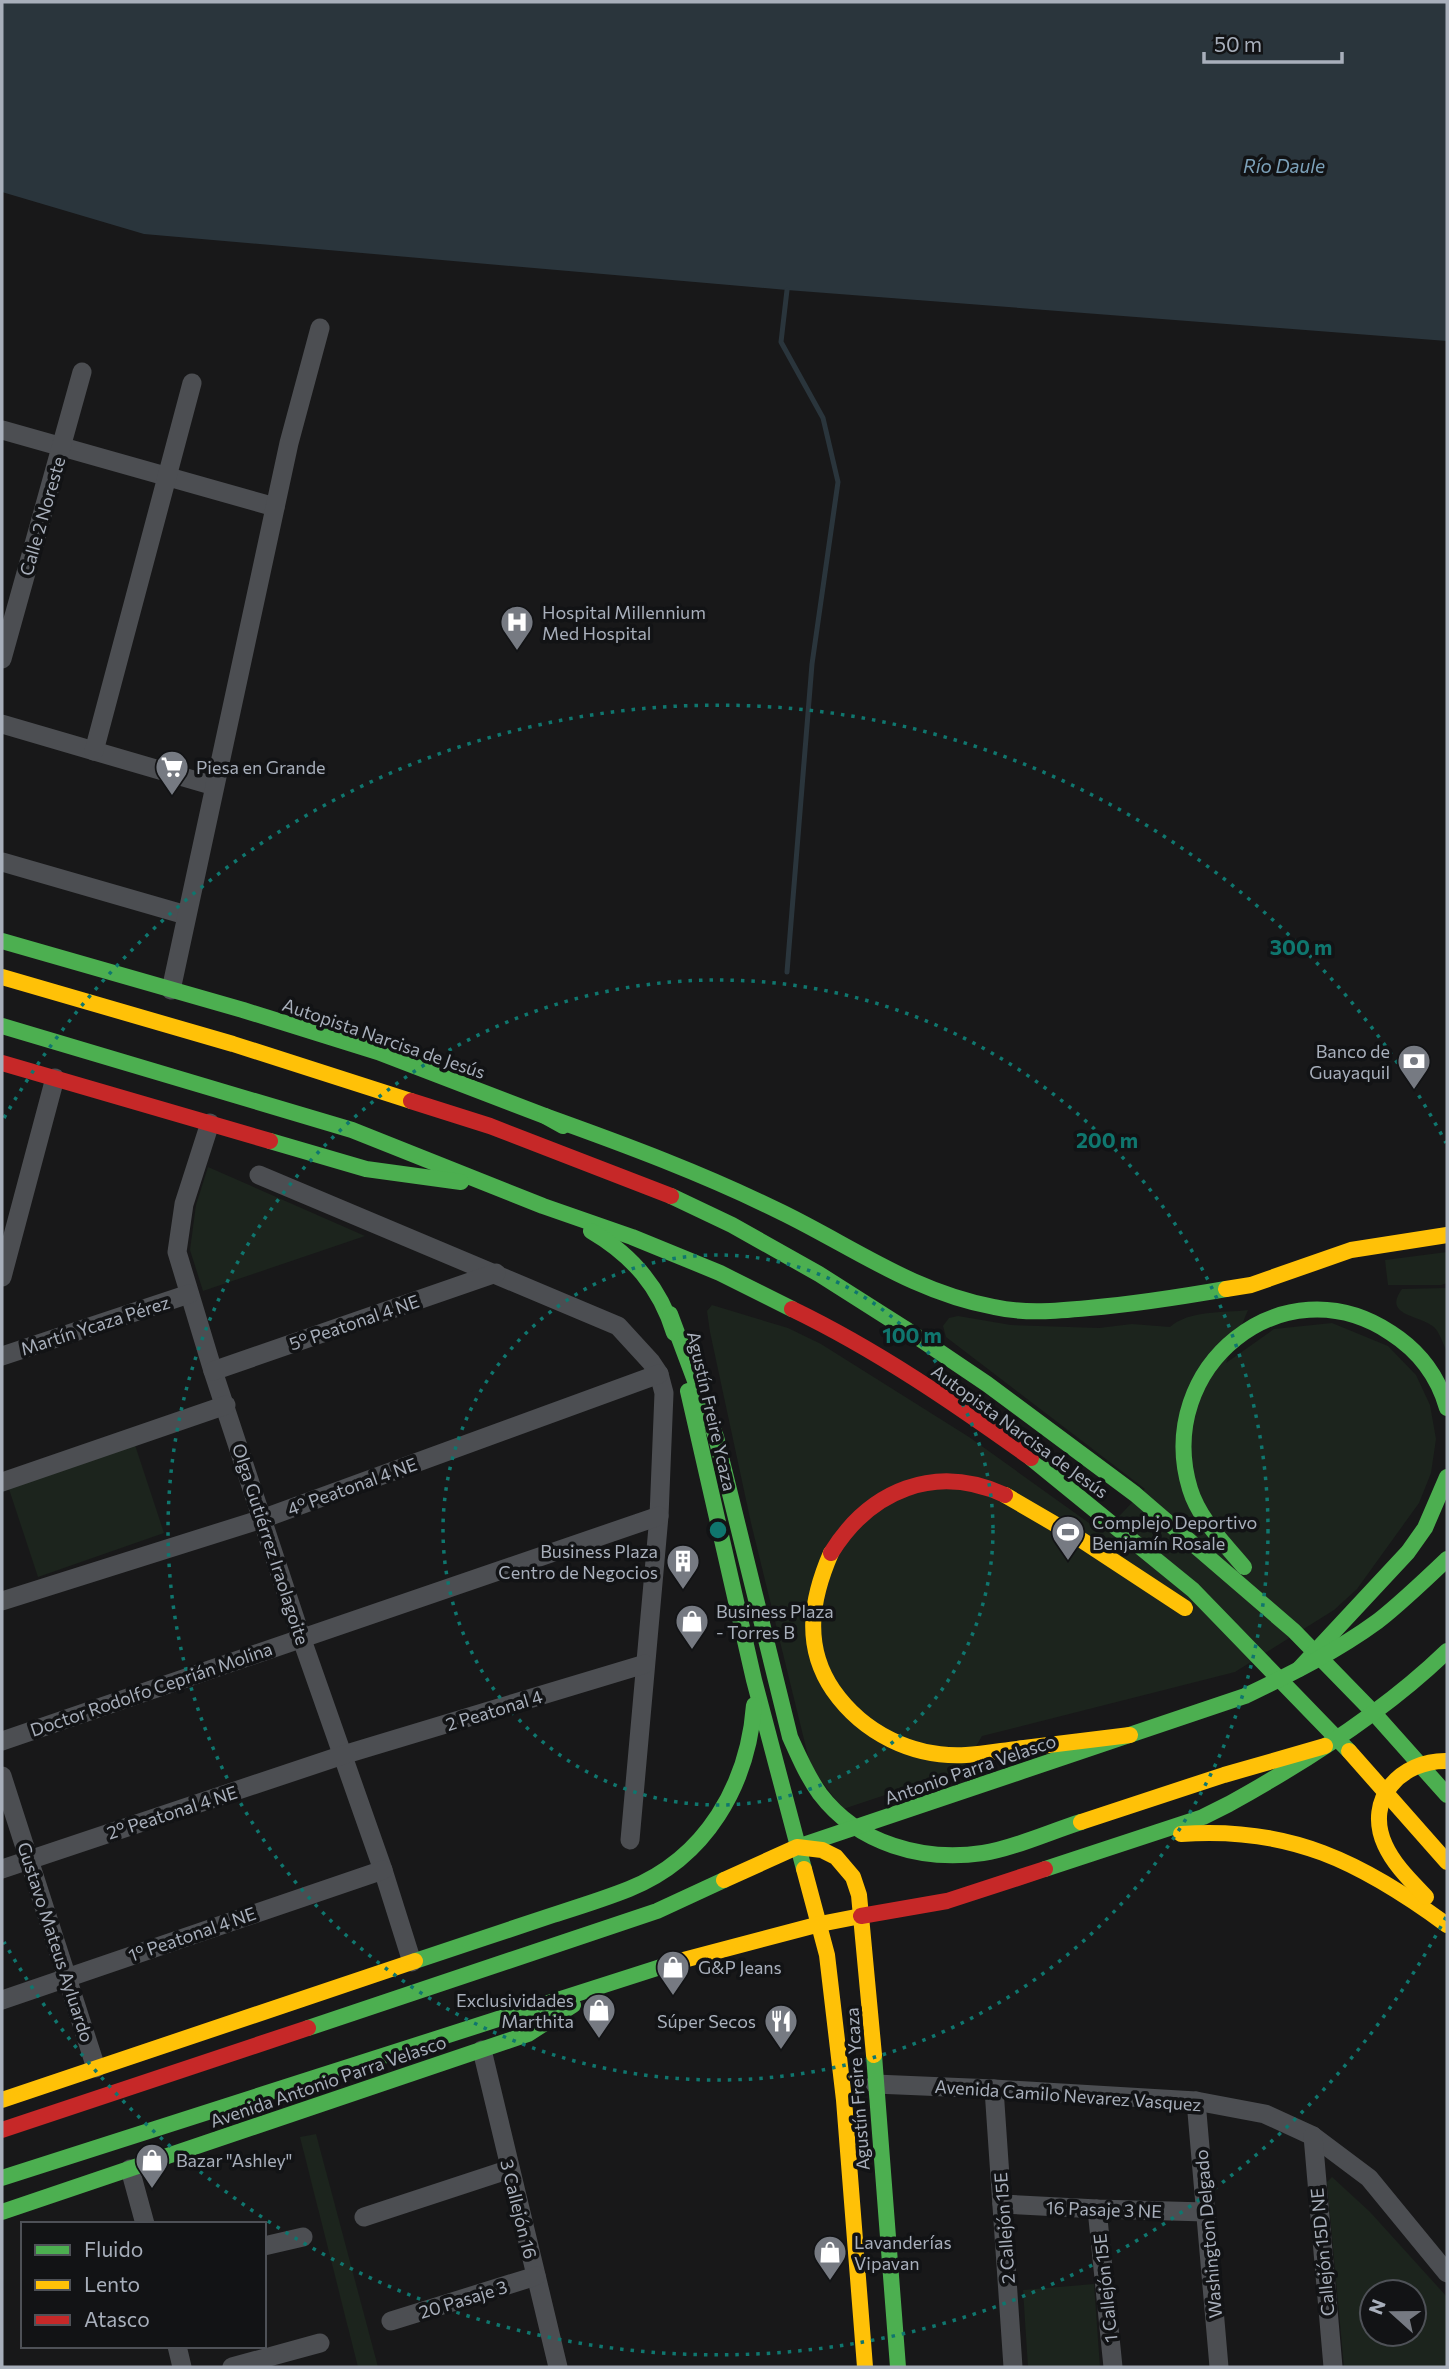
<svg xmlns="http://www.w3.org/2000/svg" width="1449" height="2369" viewBox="0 0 1449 2369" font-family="Commissioner,sans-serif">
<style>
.green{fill:#1c241d;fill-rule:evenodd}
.water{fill:#2a353c}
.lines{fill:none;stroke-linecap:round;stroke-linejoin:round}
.stream{stroke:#2a353c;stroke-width:5}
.street{stroke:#4c4e52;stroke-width:19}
.fast{stroke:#4caf50;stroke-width:16}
.slow{stroke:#ffc107;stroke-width:16}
.jam{stroke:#c62828;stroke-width:16}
.ring{fill:none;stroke:#0f766e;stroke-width:3.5;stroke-dasharray:3.5 7}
.labels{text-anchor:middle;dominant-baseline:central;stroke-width:7;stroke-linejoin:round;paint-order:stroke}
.street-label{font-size:18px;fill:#a8afbb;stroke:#121315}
.poi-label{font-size:18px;fill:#a8afbb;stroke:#121315;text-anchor:start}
.water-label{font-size:19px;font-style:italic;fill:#7ca1b9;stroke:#121315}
.centre{fill:#0f766e;stroke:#121315;stroke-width:3.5}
.ring-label{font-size:21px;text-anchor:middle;font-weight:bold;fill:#0f766e;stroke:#121315;stroke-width:7;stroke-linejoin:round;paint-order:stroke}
</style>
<rect width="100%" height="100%" fill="#181819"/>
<!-- green -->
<g class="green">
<polygon points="208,1167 365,1236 203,1291 190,1250 196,1205"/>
<polygon points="1447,1252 1447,1283 1441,1285 1388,1285 1385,1260"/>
<path d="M1447,1288V1352C1443,1344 1440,1333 1434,1327C1420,1315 1382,1316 1402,1289Z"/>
<path d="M712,1305L788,1328L821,1344L969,1437L1103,1533L1145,1489L946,1337L943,1326L949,1318L958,1316L1011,1325L1099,1328L1132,1324L1170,1327C1189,1310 1223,1313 1248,1310L1226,1363L1274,1329L1332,1323L1388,1346L1416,1375L1430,1405L1436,1439L1431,1473L1419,1503L1357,1589L1334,1610L1235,1672L982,1736L963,1769L843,1809L811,1768L751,1523L710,1332L707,1311Z"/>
<polygon points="134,1442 164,1533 38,1577 8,1486"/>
<polygon points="316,2134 378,2367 358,2367 300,2137"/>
<path d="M1332,2177L1370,2212L1447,2297V2367H1344L1327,2182ZM1372,2292H1414V2334H1372Z"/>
<polygon points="1094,2284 1100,2367 1028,2367 1023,2290"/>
</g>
<!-- water -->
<polygon class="water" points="2,2 1447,2 1447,341 787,290 144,234 2,192"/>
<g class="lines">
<!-- stream -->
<polyline class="stream" points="787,290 781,342 823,418 838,482 812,664 787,972"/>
<!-- street -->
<g class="street">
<polyline points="2,430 275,507"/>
<polyline points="2,659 82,372"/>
<polyline points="2,724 214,786"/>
<polyline points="94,751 192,383"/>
<polyline points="2,862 186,915"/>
<polyline points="171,990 289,443 320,328"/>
<polyline points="210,1123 184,1204 177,1252 213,1371 301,1637 383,1870 412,1962"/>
<polyline points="259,1175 618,1326 651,1362 659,1374 664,1393 659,1516 630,1840"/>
<polyline points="2,1277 55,1078"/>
<polyline points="2,1356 189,1294"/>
<polyline points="213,1371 496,1273"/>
<polyline points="2,1482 226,1405"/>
<polyline points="2,1601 262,1519 659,1374"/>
<polyline points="2,1741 659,1516"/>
<polyline points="2,1776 96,2068"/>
<polyline points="2,1869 343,1755 645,1664"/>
<polyline points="2,2000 383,1870"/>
<polyline points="482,2050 558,2367"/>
<polyline points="875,2084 994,2089 1196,2101 1265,2114 1313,2136 1369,2178 1447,2273"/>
<polyline points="994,2089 1013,2367"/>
<polyline points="1196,2101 1219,2367"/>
<polyline points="1313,2136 1333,2367"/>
<polyline points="130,2169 145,2224"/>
<polyline points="1002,2204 1097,2209 1206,2212"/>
<polyline points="1097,2209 1113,2367"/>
<polyline points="364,2217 510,2169"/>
<polyline points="264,2246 303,2237"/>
<polyline points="391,2321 536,2276"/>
<polyline points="177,2346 182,2367"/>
<polyline points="232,2367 320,2343"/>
</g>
<!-- fast -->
<g class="fast">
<polyline points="2,941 243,1010 378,1052 545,1116 563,1126"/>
<polyline points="2,1026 352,1130 543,1206 632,1237 720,1273 792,1309"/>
<path d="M545,1116C626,1145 704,1174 781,1212C853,1247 913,1292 994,1307C1025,1314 1057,1311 1089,1308C1135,1304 1180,1297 1226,1289"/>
<polyline points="270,1141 366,1169 461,1182"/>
<polyline points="671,1196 732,1225 819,1274 904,1328 987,1384 1135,1494 1294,1631 1373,1712 1447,1795"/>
<path d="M591,1231C632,1255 660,1287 674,1333"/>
<path d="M670,1314L716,1437L790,1737C799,1757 807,1776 820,1794C858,1844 923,1862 983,1853C1012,1849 1052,1831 1081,1822"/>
<polyline points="688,1391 754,1680 804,1869"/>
<polyline points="1031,1458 1193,1590 1349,1751"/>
<path d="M1244,1567C1224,1543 1199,1519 1190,1489C1153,1367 1283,1261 1391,1333C1419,1351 1438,1376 1447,1408"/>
<polyline points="1299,1669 1408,1552 1425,1528 1447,1477"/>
<path d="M797,1847L1245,1696C1291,1674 1337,1651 1378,1621C1402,1602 1425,1580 1447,1559"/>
<path d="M1045,1869L1203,1817L1229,1804C1305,1762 1384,1712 1447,1651"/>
<path d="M415,1961C461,1946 507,1930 553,1915C578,1907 604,1899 629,1889C706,1858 748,1785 754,1705"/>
<polyline points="308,2028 657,1911 724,1880"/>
<polyline points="874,2055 898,2367"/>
<polyline points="2,2178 676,1962"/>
<polyline points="2,2212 528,2034 573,2005"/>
</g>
<!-- slow -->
<g class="slow">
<polyline points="2,977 233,1044 411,1101"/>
<polyline points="1226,1289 1251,1285 1351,1250 1447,1235"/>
<polyline points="1005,1495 1077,1537 1185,1608"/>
<path d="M831,1553C811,1599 803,1646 833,1690C863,1733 913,1758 966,1755C985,1754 1005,1750 1024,1748C1059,1744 1095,1739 1130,1735"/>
<polyline points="1349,1751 1447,1862"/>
<polyline points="1081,1822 1224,1775 1325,1746"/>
<path d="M1181,1834C1290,1826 1361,1862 1447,1925"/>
<polyline points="804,1869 827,1955 844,2100 865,2367"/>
<polyline points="724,1880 797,1847 822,1850 836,1857 853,1877 859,1895 874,2055"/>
<path d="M1426,1897C1411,1881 1394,1865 1385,1845C1364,1799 1401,1760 1447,1761"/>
<polyline points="676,1962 820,1924 861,1916"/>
<polyline points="2,2100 415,1961"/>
</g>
<!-- jam -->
<g class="jam">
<polyline points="2,1063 270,1141"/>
<polyline points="411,1101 490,1126 671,1196"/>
<path d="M792,1309C877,1350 954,1403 1031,1458"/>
<path d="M831,1553C870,1490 935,1463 1005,1495"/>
<polyline points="861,1916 947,1901 1045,1869"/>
<polyline points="2,2130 308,2028"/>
</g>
</g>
<!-- distance rings -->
<g class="ring">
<circle cx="718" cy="1530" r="275"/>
<circle cx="718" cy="1530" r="550"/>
<path d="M1446 1917A824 824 0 0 1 4 1942M4 1118A824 824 0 0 1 1446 1143"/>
</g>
<!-- icons -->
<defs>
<symbol id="hospital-pin" viewBox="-11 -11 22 30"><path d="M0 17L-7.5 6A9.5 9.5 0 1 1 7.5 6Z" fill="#767a82" stroke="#121315"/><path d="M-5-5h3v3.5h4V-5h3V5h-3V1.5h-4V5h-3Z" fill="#fff"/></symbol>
<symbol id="supermarket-pin" viewBox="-11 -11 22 30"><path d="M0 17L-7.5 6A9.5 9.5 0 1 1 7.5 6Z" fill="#767a82" stroke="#121315"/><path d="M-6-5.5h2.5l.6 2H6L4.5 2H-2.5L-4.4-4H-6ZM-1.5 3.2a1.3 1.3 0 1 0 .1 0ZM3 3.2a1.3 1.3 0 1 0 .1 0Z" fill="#fff"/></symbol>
<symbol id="bank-pin" viewBox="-11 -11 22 30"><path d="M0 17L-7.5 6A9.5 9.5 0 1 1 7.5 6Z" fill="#767a82" stroke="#121315"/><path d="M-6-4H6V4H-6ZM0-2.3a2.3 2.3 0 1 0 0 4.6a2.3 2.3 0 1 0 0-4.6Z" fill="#fff"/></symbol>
<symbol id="stadium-pin" viewBox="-11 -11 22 30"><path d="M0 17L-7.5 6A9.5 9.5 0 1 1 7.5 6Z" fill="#767a82" stroke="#121315"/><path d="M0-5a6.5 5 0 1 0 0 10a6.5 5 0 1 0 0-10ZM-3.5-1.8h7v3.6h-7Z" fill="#fff"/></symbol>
<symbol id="building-pin" viewBox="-11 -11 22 30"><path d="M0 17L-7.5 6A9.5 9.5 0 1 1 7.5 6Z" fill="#767a82" stroke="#121315"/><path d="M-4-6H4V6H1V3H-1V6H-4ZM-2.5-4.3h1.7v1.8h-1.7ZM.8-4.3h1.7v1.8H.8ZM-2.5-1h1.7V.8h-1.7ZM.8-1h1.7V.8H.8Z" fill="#fff"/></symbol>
<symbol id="shop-pin" viewBox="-11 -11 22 30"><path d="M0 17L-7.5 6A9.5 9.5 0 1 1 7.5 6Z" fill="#767a82" stroke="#121315"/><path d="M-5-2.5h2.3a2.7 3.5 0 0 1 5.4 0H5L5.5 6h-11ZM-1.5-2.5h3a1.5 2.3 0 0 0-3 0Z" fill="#fff"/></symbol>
<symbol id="restaurant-pin" viewBox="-11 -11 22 30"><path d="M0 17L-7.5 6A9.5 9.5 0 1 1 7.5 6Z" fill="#767a82" stroke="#121315"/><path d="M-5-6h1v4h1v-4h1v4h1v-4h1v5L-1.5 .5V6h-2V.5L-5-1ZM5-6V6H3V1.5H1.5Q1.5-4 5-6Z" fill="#fff"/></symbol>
</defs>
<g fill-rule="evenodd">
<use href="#hospital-pin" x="498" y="603" width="38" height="52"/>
<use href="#supermarket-pin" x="153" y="748" width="38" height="52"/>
<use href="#bank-pin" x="1395" y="1042" width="38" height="52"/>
<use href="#stadium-pin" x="1049" y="1513" width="38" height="52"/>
<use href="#building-pin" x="664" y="1542" width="38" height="52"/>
<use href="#shop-pin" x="673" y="1602" width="38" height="52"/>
<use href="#shop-pin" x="654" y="1948" width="38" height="52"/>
<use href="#shop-pin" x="580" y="1991" width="38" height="52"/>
<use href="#restaurant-pin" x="762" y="2002" width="38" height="52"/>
<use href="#shop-pin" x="133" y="2141" width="38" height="52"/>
<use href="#shop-pin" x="811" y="2233" width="38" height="52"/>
</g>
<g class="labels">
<!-- street labels -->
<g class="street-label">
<text transform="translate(42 516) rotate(-74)">Calle 2 Noreste</text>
<text transform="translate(384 1038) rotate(19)">Autopista Narcisa de Jesús</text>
<text transform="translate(354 1322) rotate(-19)">5º Peatonal 4 NE</text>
<text transform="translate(95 1325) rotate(-18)">Martín Ycaza Pérez</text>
<text transform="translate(712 1411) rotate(77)">Agustín Freire Ycaza</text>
<text transform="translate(1020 1431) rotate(36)">Autopista Narcisa de Jesús</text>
<text transform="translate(352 1486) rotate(-20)">4º Peatonal 4 NE</text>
<text transform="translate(271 1544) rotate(72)">Olga Gutiérrez Iraolagoite</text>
<text transform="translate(151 1689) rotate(-19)">Doctor Rodolfo Ceprián Molina</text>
<text transform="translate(494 1710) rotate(-17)">2 Peatonal 4</text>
<text transform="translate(970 1769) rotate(-19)">Antonio Parra Velasco</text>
<text transform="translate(172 1812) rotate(-18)">2º Peatonal 4 NE</text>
<text transform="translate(192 1934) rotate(-19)">1º Peatonal 4 NE</text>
<text transform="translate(56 1942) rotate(72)">Gustavo Mateus Ayluardo</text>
<text transform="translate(328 2081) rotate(-19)">Avenida Antonio Parra Velasco</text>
<text transform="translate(857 2089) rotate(-94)">Agustín Freire Ycaza</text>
<text transform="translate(1068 2095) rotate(4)">Avenida Camilo Nevarez Vasquez</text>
<text transform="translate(519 2209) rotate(76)">3 Callejón 16</text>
<text transform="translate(1104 2209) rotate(2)">16 Pasaje 3 NE</text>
<text transform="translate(1004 2228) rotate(-94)">2 Callejón 15E</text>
<text transform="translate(1208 2234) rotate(-95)">Washington Delgado</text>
<text transform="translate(1322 2252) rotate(-95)">Callejón 15D NE</text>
<text transform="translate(1105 2288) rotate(-96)">1 Callejón 15E</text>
<text transform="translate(463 2299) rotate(-17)">20 Pasaje 3</text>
</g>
<!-- poi labels -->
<g class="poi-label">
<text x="542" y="612">Hospital Millennium<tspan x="542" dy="21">Med Hospital</tspan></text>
<text x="196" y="767">Piesa en Grande</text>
<text x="1390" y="1051" text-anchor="end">Banco de<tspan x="1390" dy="21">Guayaquil</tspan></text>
<text x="1092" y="1522">Complejo Deportivo<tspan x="1092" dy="21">Benjamín Rosale</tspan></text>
<text x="658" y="1551" text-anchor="end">Business Plaza<tspan x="658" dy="21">Centro de Negocios</tspan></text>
<text x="716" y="1611">Business Plaza<tspan x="716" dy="21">- Torres B</tspan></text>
<text x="698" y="1967">G&amp;P Jeans</text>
<text x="574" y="2000" text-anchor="end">Exclusividades<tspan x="574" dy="21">Marthita</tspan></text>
<text x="756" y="2021" text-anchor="end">Súper Secos</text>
<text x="176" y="2160">Bazar "Ashley"</text>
<text x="854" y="2242">Lavanderías<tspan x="854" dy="21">Vipavan</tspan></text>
</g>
<!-- water labels -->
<g class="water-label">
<text x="1284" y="165">Río Daule</text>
</g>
</g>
<circle cx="718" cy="1530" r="10" class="centre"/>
<g class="ring-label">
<text x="1301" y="955">300 m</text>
<text x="1107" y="1148">200 m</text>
<text x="912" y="1343">100 m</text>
</g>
<!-- border -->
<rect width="1449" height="2369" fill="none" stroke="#a8afbb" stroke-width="7"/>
<!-- legend -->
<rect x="21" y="2222" width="245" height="126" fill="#121315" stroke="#4e5157" stroke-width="2"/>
<rect x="35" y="2245" width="35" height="10" fill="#4caf50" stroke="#4e5157" stroke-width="2"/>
<text x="84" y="2257" font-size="21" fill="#a8afbb">Fluido</text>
<rect x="35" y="2280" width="35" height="10" fill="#ffc107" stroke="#4e5157" stroke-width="2"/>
<text x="84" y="2292" font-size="21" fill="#a8afbb">Lento</text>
<rect x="35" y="2315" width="35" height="10" fill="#c62828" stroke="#4e5157" stroke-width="2"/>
<text x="84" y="2327" font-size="21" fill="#a8afbb">Atasco</text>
<!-- north arrow -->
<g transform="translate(1393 2313) rotate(291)"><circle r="33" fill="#121315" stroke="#4e5157" stroke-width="2"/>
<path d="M0-5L12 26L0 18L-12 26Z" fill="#767a82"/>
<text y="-10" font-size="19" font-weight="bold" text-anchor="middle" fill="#a8afbb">N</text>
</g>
<!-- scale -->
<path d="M1204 52v10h138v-10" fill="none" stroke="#a8afbb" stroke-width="3.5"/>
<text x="1214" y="52" font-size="21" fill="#a8afbb" stroke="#121315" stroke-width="5" paint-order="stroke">50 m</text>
</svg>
